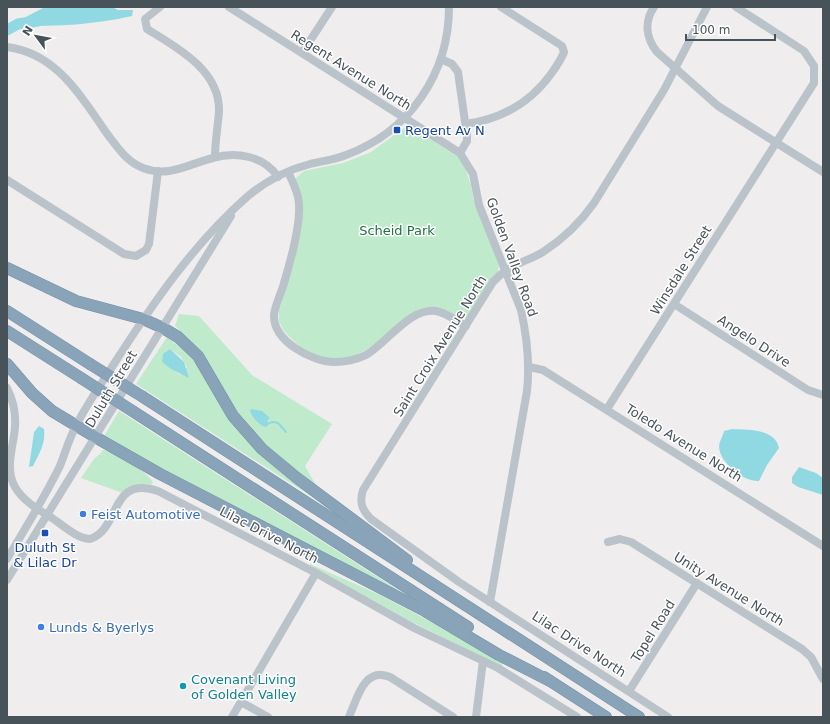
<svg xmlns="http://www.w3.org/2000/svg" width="830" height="724" viewBox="0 0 830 724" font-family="'DejaVu Sans',sans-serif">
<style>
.green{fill:#bfeacc;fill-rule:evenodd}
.water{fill:#90d9e3}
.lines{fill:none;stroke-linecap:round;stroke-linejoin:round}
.stream{stroke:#90d9e3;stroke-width:2}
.river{stroke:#90d9e3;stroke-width:11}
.highway-casing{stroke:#758fa4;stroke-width:12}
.minor{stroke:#bac3c9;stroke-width:8}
.highway{stroke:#89a4b8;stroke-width:11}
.highway-bridge-casing{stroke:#758fa4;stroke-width:12;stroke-linecap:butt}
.highway-bridge{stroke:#89a4b8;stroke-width:11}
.transit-dot{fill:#1a4fb4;stroke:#fff;stroke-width:1.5}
.shop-dot{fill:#3f7fe0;stroke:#fff;stroke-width:1.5}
.culture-dot{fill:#0f9aa8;stroke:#fff;stroke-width:1.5}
.labels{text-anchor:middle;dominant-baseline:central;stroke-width:3;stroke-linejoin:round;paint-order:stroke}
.street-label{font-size:13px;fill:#475259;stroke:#fff}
.transit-label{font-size:13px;fill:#164399;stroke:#fff;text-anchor:start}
.park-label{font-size:13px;fill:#1f7342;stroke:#fff}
.shop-label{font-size:13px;fill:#366cbe;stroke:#fff;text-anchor:start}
.culture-label{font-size:13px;fill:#0d838f;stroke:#fff;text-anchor:start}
</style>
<rect width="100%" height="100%" fill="#f0edee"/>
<!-- green -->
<g class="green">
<polygon points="408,125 458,157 464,165 471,185 473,198 499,265 498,272 467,317 461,319 427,307 420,309 369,348 355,356 345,358 322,358 300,347 284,331 279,322 279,311 295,252 296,178 304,171 343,163 371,152"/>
<polygon points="179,314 199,316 252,375 332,424 305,466 317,487 316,488 248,431 226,396 204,354 175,326"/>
<path d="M167,337L186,352L200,368L224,407L328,507L136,384ZM170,349L181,357L187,367L181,375L162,362L163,357Z"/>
<polygon points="119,411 398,590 396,593 181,481 104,436"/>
<path d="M102,450C113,449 149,474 153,482L151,485C140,482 131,486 123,493L81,478L94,459L102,452Z"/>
<polygon points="310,564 378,594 435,624 503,663 501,666 412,622 309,565"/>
</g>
<!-- water -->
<g class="water">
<path d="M45,7H112L118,10H133L132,16C94,25 58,26 19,26L18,21Z"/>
<polygon points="170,349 184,362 189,378 171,369 162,362 163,354"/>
<path d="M251,409L262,411L270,418L267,421L269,425L265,427C257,423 253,418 250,411Z"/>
<path d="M39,426L44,429C46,443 39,454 33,466L29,467L34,432Z"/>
<path d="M732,429C747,430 775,428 779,448L767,465L759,481C744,482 720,463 719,447C719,442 723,436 724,431Z"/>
<polygon points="799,467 816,473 823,478 823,495 798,487 792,483 792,477"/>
</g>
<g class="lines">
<!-- stream -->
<polyline class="stream" points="269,423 274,422 278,423 286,432"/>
<!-- river -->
<polyline class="river" points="7,30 18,24 38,21 56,7"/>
<defs>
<g id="highway">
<polyline points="7,268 76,301 143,319 163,328 178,337 198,356 233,416 262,449 297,478 407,560"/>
<polyline points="7,311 90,364"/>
<polyline points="7,331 81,378"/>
<polyline points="7,364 32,393 52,411 102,441 160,474 425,611 499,655 550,681"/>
<polyline points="143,397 639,717"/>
<polyline points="134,412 468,627"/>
<polyline points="544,677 606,717"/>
</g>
</defs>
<!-- highway casing -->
<use href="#highway" class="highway-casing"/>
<!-- minor -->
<g class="minor">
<path d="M160,7L145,19L147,29C176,47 220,70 219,111C218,126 215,141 215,157"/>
<polyline points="229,7 460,153"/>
<path d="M654,7C644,22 646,38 657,52L718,106L823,172"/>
<path d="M7,47C57,53 82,98 108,135C118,148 127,162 143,168C169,178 188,164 213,158C236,151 264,156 278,177"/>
<polyline points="302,53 332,7"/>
<path d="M441,59L452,64L458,72L467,136V141L460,153L473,174L479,205L521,310C527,337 530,364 527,391L490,602"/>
<path d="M466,124C502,119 530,103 551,74C556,67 561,60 564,52L562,46L559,44L501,7"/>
<path d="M288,172C292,180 296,189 298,197C303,218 290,263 284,283C281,294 275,305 274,315C273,341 312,362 334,362C345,362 356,360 366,355C387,343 410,307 436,311C447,313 456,321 466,326"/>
<polyline points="7,180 124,254 136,256 146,250 149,244 158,171"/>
<polyline points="674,304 808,390 823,395"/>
<polyline points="529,367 543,370 823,546"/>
<path d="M7,388C13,400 16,413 15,426C14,446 4,468 15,487C23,501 39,510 52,518C64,526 76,538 90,539C121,529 109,475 158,491L316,573L414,628L498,668L577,717"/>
<polyline points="607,409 814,83 814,66 804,51 736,7"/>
<polyline points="608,542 620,539 631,542 802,649 811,657 823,679"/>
<path d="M7,559C25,529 43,500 59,468C65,454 69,438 77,424C87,404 100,386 112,367C151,306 193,244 248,196C266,181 287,170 310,164C322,161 334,160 346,155C409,132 449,74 449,7"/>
<polyline points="7,580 231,216"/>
<polyline points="629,691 697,583"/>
<polyline points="241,702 268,717"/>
<polyline points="232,717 316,573"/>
<path d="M349,717C357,699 364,666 390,677L453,717"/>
<polyline points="476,717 483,661"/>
<path d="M668,717L459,582L371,519C362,510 359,502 363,490L493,282C509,264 524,263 543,252C563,239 580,223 594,203L664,90L707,7"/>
</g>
<!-- highway -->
<use href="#highway" class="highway"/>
<defs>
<g id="highway-bridge">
<polyline points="90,364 143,397"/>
<polyline points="81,378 134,412"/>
</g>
</defs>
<!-- highway-bridge casing -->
<use href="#highway-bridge" class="highway-bridge-casing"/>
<!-- highway-bridge -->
<use href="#highway-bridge" class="highway-bridge"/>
</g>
<!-- markers -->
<g class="transit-dot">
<rect x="393" y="126" width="8" height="8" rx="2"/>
<rect x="41" y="529" width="8" height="8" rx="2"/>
</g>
<g class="shop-dot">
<circle cx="83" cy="514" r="4"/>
<circle cx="41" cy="627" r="4"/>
</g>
<circle class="culture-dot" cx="183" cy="686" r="4"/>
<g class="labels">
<!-- street labels -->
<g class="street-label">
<text transform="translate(351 70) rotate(32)">Regent Avenue North</text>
<text transform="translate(512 257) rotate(70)">Golden Valley Road</text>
<text transform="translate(681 270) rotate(-58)">Winsdale Street</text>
<text transform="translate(754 341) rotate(33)">Angelo Drive</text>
<text transform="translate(440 346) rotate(-58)">Saint Croix Avenue North</text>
<text transform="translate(111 389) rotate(-59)">Duluth Street</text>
<text transform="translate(684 443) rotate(32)">Toledo Avenue North</text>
<text transform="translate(269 535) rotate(27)">Lilac Drive North</text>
<text transform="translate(729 589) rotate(32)">Unity Avenue North</text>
<text transform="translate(653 631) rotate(-58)">Topel Road</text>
<text transform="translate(579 644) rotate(33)">Lilac Drive North</text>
</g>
<!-- transit labels -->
<g class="transit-label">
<text x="405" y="130">Regent Av N</text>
<text x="45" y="547" text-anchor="middle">Duluth St<tspan x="45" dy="15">&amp; Lilac Dr</tspan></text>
</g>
<!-- park labels -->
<g class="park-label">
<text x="397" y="230">Scheid Park</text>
</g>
<!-- shop labels -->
<g class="shop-label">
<text x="91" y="514">Feist Automotive</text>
<text x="49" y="627">Lunds &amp; Byerlys</text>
</g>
<!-- culture labels -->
<g class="culture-label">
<text x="191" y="679">Covenant Living<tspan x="191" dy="15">of Golden Valley</tspan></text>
</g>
</g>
<!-- border -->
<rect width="830" height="724" fill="none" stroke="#475259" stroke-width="16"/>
<!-- north arrow -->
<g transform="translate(36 36) rotate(302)" stroke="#ffffff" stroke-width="3" paint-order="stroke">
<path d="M0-3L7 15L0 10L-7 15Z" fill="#475259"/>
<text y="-6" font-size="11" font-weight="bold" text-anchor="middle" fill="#475259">N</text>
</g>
<!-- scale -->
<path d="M686 34v6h89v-6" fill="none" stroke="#475259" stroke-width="2"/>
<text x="692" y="34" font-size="12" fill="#475259" stroke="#ffffff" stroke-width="3" paint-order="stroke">100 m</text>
</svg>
